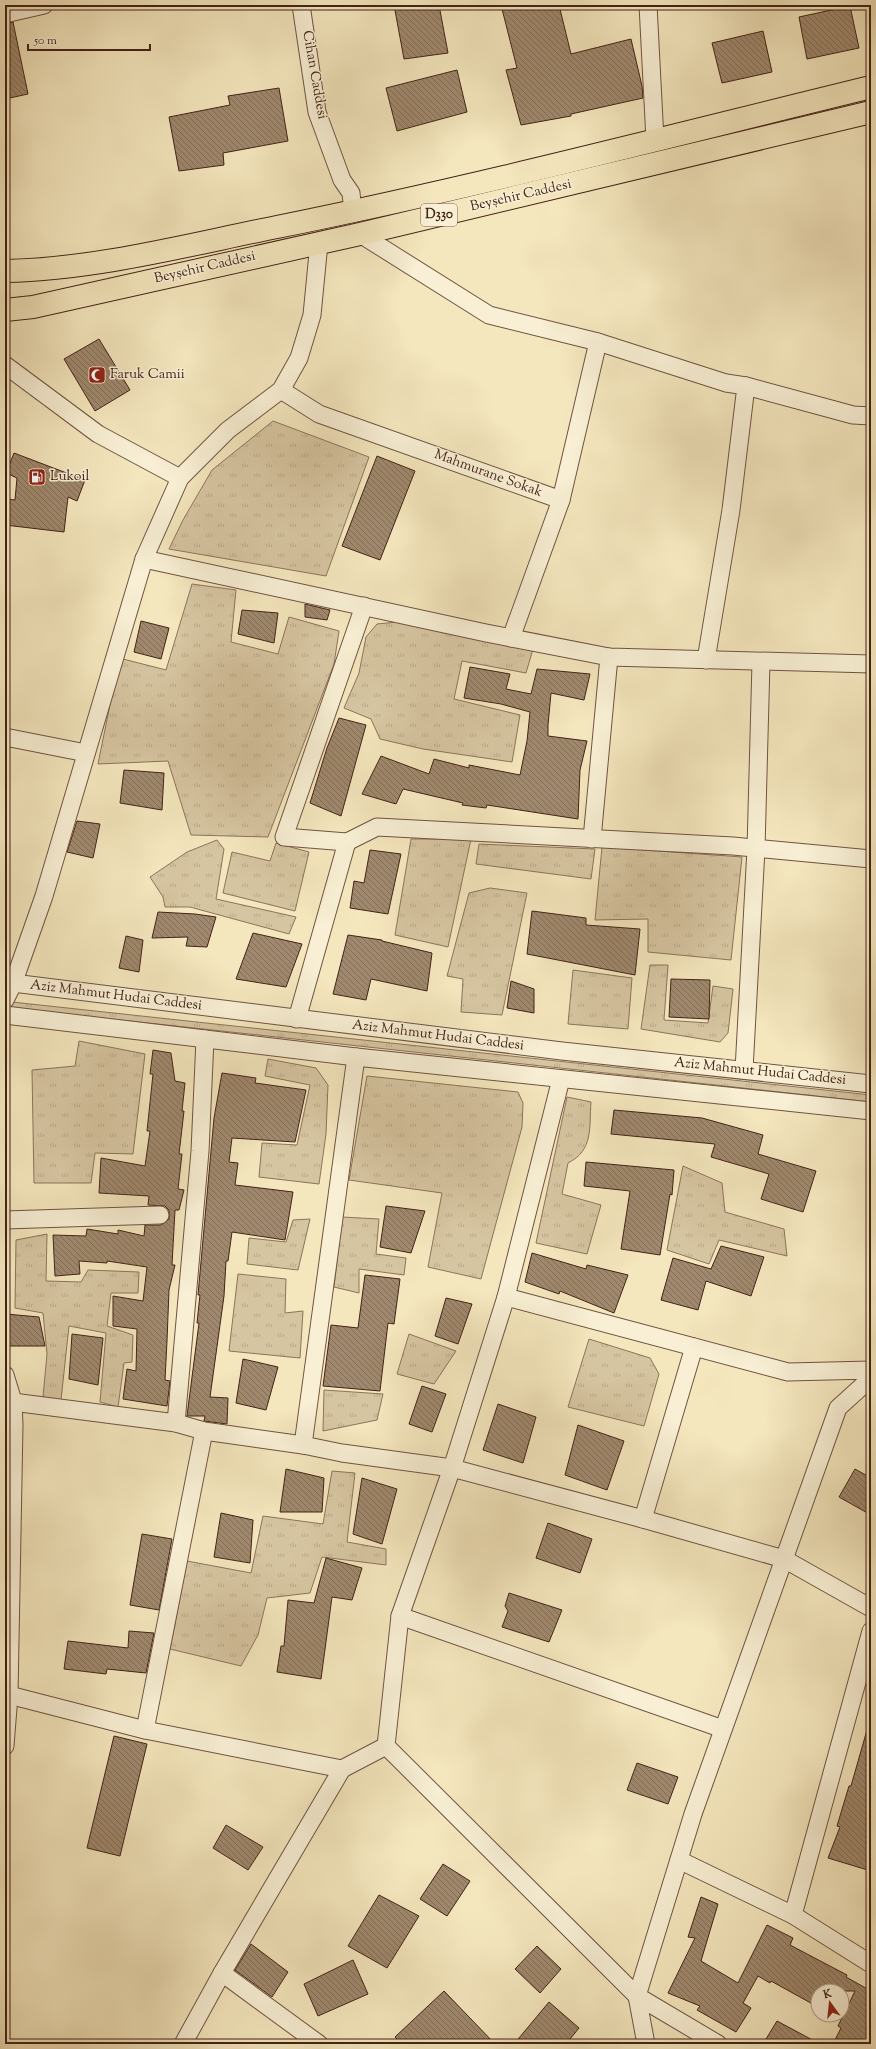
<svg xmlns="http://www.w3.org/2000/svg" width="876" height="2049" viewBox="0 0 876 2049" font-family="'Sorts Mill Goudy',serif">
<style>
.grass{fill:url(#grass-tufts);stroke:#8c745c}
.building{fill:url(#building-back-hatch);stroke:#432317}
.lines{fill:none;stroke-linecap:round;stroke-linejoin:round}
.minor-casing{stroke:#6f5440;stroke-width:19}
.highway-casing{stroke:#432317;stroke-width:24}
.minor{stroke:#f8efd4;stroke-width:17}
.highway{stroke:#f4e6bd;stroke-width:22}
.labels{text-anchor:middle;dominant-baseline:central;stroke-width:3;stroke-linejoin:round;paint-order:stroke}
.shield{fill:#f8efd4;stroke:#796050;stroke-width:1}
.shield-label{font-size:13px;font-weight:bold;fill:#432317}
.street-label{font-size:14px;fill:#432317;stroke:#f8efd4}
.poi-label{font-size:14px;fill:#432317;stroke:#f8efd4;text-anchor:start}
</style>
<defs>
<pattern id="grass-tufts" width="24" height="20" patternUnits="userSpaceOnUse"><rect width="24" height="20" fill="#d6c5a1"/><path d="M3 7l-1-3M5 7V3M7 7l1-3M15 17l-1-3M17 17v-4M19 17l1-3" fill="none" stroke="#b9a98a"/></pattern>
<pattern id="building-back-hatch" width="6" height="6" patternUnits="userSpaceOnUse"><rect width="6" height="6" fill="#9f886d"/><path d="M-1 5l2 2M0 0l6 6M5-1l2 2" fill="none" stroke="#836f59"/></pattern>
</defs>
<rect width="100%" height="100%" fill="#f4e6bd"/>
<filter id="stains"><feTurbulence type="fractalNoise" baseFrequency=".005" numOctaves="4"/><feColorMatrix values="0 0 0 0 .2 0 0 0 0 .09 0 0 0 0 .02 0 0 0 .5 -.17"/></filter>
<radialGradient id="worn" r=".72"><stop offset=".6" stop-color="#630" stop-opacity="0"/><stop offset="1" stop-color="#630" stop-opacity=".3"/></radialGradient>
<!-- grass -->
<g class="grass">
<polygon points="273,421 369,457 326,576 169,549 183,520 212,470"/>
<polygon points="192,584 236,590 231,642 278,654 289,617 339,631 334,664 268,837 191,835 168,761 98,764 114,685 123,659 166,670"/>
<polygon points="397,622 533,649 526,673 462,661 454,699 520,715 512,762 423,749 380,739 371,719 344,708 359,673 366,637 377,624"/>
<polygon points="411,839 471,839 448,947 395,935"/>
<polygon points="217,840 224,849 216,899 296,917 289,934 190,907 165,907 163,897 150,877 187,852"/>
<polygon points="276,843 309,852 295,911 223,893 232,852 270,861"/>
<polygon points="479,844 595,849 591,879 476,864"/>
<polygon points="602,847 742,857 731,960 648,952 648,919 595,920"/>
<polygon points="490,888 527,893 502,1015 461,1012 463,979 447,976 469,893"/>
<polygon points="650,965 668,965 664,1020 708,1023 713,986 733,989 728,1033 720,1042 641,1029"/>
<polygon points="573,970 632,978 628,1029 568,1024"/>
<polygon points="12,1002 871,1095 871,1102 11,1008"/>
<polygon points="79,1041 145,1054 133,1154 95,1153 91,1183 34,1183 32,1070 75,1066"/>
<polygon points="268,1059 316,1068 328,1085 326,1134 319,1184 259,1177 262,1143 297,1145 310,1085 265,1076"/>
<polygon points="367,1076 518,1092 523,1103 522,1127 481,1279 428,1267 442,1193 349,1180"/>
<path d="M567,1097L591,1102C589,1127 594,1150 568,1163L562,1194L601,1205L587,1254L536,1243Z"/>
<polygon points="683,1166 722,1183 725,1212 784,1229 787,1256 719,1240 709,1264 667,1250"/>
<polygon points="342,1217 379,1219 376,1254 406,1258 404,1275 359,1269 359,1293 334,1287"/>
<polygon points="310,1219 298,1270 247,1264 249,1238 286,1242 293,1220"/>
<polygon points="47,1234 46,1281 81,1282 88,1270 139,1272 138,1293 111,1293 107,1326 133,1335 132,1362 124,1363 118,1407 100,1402 106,1333 69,1326 61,1400 43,1397 47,1354 43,1313 15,1308 16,1240"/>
<polygon points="238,1274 286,1279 285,1313 303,1311 300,1358 229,1351"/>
<polygon points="409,1334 456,1351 434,1384 397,1374"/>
<polygon points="589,1339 650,1358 659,1374 644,1426 568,1407"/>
<polygon points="324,1390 383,1394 377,1420 323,1431"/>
<polygon points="332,1471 355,1473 347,1542 386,1549 386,1565 322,1557 310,1593 267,1598 258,1635 241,1666 170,1649 187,1561 251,1573 263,1516 323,1524"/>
</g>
<!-- building -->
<g class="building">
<polygon points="394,5 439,5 448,53 404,59"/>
<polygon points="501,5 559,5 571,54 631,39 642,86 643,98 571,114 571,116 521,125 506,70 517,68"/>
<polygon points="850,6 859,48 807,59 799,17"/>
<polygon points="13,22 28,94 5,99 5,24"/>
<polygon points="763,31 772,72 722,83 712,43"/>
<polygon points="457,70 467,112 397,131 386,88"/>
<polygon points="279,88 288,141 223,153 224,165 179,171 169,117 230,105 228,96"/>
<polygon points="99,339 130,390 95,411 64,359"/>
<polygon points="14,453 85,480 77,501 68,497 64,532 5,525 7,499 15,500 17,478 6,473"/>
<polygon points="377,456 415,471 380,560 342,546"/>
<polygon points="305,604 330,610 327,620 305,617"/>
<polygon points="242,610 278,613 274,643 238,634"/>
<polygon points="141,621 169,628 161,659 134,652"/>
<polygon points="470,667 510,674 506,689 531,694 537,669 590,674 584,700 551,693 548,725 548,736 587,741 580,770 578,819 487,805 486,808 462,805 463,803 403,789 396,804 362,794 381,756 429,774 434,759 469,768 469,765 520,775 527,741 530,712 501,704 464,698"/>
<polygon points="339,718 366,725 341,816 310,803 327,748"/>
<polygon points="124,770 164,773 162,810 120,803"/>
<polygon points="77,821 100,824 93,858 67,852"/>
<polygon points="370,850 401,854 388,914 350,908 354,881 364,883"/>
<polygon points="532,911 586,918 586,925 640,929 635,975 527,954"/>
<polygon points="158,912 195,914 216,917 207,947 186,946 188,937 152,938"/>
<polygon points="253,933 302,944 286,987 236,979"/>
<polygon points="348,935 382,940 382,941 432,953 427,991 371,979 366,1000 333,994"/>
<polygon points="126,936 143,940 139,972 119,968"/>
<polygon points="671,979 710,980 709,1019 669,1017"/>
<polygon points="511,981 534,989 534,1013 507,1008"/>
<polygon points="153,1050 171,1053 175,1081 185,1083 182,1111 184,1111 179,1154 182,1154 178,1189 184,1190 179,1210 175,1210 172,1265 175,1265 169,1290 167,1341 165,1380 170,1381 167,1406 123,1399 127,1369 136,1371 137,1329 113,1326 113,1296 143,1301 147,1267 107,1261 107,1263 79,1261 80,1274 55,1276 53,1235 86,1236 87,1229 118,1234 118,1230 144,1236 145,1225 161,1225 169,1219 169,1210 165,1206 148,1205 149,1196 99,1193 101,1158 145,1166 150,1131 147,1131 153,1074 150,1074"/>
<polygon points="222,1073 256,1078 255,1083 306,1090 295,1142 232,1138 229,1162 238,1163 235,1185 293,1192 285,1240 232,1232 228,1261 226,1261 224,1296 210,1397 228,1398 227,1424 204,1421 205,1416 187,1416 199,1323 197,1323 200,1295 198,1295 214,1118"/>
<polygon points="614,1110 702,1118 763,1135 758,1154 816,1171 803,1212 761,1199 769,1174 711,1157 715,1144 611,1134"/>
<polygon points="586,1162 674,1170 672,1195 670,1194 660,1255 621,1249 630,1191 584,1186"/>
<polygon points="386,1206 425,1211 411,1253 380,1247"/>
<polygon points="721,1246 764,1257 751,1296 706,1281 698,1310 661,1300 673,1258 711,1269"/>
<polygon points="532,1253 586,1269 587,1265 628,1275 614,1313 560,1291 559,1294 525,1282"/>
<polygon points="365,1275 400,1279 394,1324 388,1323 380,1391 323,1386 331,1325 358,1328"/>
<polygon points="446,1298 472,1304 458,1344 435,1336"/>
<polygon points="6,1314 39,1317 45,1346 8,1346"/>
<polygon points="72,1334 103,1338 98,1385 69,1379"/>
<polygon points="243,1359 278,1367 266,1410 236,1403"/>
<polygon points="422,1386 446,1394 432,1432 409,1424"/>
<polygon points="498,1404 536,1417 523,1463 483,1450"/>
<polygon points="578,1425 624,1441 607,1490 565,1475"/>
<polygon points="286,1469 324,1478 322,1512 280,1512"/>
<polygon points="855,1469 871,1478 871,1515 839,1497"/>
<polygon points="362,1478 397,1489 382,1544 353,1534"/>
<polygon points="221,1513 253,1520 250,1563 214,1557"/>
<polygon points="548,1523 592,1539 580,1573 536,1558"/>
<polygon points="142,1534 172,1539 159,1610 130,1605"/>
<polygon points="326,1558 362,1568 352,1600 332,1597 321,1679 277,1672 281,1646 284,1646 288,1600 314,1603"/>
<polygon points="509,1593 562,1610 549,1642 502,1627 508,1611 505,1606"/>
<polygon points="129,1631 154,1633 146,1673 107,1669 106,1674 64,1669 68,1641 128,1648"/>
<polygon points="867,1730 871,1731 871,1871 828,1858 840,1827 837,1826 849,1786 851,1786"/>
<polygon points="114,1736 147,1744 120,1856 87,1848"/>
<polygon points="637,1763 678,1777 668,1804 627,1790"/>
<polygon points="226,1825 263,1847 248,1870 213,1848"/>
<polygon points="443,1864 470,1881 447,1916 420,1899"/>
<polygon points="379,1895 419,1916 387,1968 348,1946"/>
<polygon points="701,1897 718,1904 701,1961 738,1983 767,1925 793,1938 790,1945 847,1975 846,1977 871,1991 871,2044 833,2044 841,2028 838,2026 855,1991 818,1991 818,2007 771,1981 770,1983 758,1976 743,2003 751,2008 736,2032 697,2010 700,2006 668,1993 695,1938 688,1937"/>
<polygon points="251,1944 288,1972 272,1997 235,1970"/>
<polygon points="537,1946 561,1969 540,1993 515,1969"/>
<polygon points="353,1960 368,1994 318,2016 304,1984"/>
<polygon points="444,1991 495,2044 402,2044 395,2037"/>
<polygon points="549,2002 579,2028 566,2044 514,2044"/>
<polygon points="777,2021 820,2044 763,2044"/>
</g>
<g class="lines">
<defs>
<g id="minor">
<polyline points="301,5 317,112 342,180 351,193 353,212"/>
<polyline points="648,5 655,140"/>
<polyline points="5,14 44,5"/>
<polyline points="360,234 489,315 598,342 561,500"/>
<polyline points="598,342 726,383 746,386 731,510 706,660"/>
<polyline points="5,365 98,434 180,478"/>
<polyline points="746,386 853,415 871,416"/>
<polyline points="281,390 319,414 561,500 511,638"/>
<polyline points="144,559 486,633 609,657 871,664"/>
<polyline points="5,737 86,753"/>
<polyline points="592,839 609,657"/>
<polyline points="347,842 377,827 733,846 871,859"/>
<polyline points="5,982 562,1051 871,1084"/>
<polyline points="5,1000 13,984 44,896 144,559 180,478 228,430 281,390 299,358 312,315 319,243"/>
<polyline points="5,1015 356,1057 871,1111"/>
<polyline points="297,1019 347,842 284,837 364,606"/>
<polyline points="744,1070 756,849 761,662"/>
<polyline points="5,1220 160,1215"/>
<polyline points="506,1297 561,1079"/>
<polyline points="871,1370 788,1372 506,1297 452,1468 400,1616 386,1746 637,1996 693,1814 838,1408 871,1378"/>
<polyline points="5,1375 13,1401 14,1425 9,1695 5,1746"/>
<polyline points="5,1401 176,1423 204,1431 303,1445 342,1453 452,1468 643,1519 784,1559 871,1608"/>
<polyline points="176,1423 200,1151 205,1039"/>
<polyline points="303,1445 356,1057"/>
<polyline points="643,1519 694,1347"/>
<polyline points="400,1616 723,1729"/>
<polyline points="9,1695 145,1730 342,1769 222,1973 183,2044"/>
<polyline points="145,1730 204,1431"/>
<polyline points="342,1769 386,1746"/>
<polyline points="679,1860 793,1915 871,1631"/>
<polyline points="793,1915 871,1964"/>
<polyline points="222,1973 319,2044"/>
<polyline points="646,2044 637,1996 718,2044"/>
</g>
<g id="highway">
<path d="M5,271C97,269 187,245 277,227C476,187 674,135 871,87"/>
<polyline points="5,310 33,307 360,234 871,112"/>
</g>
</defs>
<!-- minor casing -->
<use href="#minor" class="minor-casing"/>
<!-- highway casing -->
<use href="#highway" class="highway-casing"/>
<!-- minor -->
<use href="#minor" class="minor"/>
<!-- highway -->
<use href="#highway" class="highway"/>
</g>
<!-- icons -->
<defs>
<symbol id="mosque-square" viewBox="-11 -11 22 22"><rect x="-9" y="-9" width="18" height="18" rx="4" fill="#8f2418" stroke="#f8efd4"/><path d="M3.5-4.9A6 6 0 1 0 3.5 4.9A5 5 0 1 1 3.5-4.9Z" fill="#fff"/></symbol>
<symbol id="fuel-square" viewBox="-11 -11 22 22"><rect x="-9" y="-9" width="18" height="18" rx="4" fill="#8f2418" stroke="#f8efd4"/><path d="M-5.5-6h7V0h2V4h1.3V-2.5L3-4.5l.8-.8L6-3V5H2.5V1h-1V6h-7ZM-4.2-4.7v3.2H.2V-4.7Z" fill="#fff"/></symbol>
</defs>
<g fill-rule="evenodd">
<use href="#mosque-square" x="87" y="365" width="20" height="20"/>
<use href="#fuel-square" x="27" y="467" width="20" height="20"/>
</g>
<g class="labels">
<!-- shield labels -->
<rect class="shield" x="421" y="204" width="36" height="22" rx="3"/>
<g class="shield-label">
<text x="439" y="215">D330</text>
</g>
<!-- street labels -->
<g class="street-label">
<text transform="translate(314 75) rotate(80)">Cihan Caddesi</text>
<text transform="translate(521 196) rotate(-13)">Beyşehir Caddesi</text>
<text transform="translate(205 268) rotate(-13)">Beyşehir Caddesi</text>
<text transform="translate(488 474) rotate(20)">Mahmurane Sokak</text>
<text transform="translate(116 996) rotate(7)">Aziz Mahmut Hudai Caddesi</text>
<text transform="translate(438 1036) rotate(7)">Aziz Mahmut Hudai Caddesi</text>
<text transform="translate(760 1072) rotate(6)">Aziz Mahmut Hudai Caddesi</text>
</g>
<!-- poi labels -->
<g class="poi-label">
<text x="110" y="375">Faruk Camii</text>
<text x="50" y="477">Lukoil</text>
</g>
</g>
<!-- margin -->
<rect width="876" height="2049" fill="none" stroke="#f4e6bd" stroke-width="20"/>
<rect x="6" y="6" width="864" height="2037" fill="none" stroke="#432317" stroke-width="2"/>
<rect x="10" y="10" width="856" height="2029" fill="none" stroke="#432317"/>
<!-- north arrow -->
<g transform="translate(830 2003) rotate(345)"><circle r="19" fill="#f8efd4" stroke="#b09d88"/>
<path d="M0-3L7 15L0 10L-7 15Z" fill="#8f2418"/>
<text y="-6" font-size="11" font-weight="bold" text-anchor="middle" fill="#432317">K</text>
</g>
<!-- scale -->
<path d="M28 44v6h122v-6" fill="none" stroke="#432317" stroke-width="2"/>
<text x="34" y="44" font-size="12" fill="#432317" stroke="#f8efd4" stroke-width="3" paint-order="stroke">50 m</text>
<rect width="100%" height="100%" filter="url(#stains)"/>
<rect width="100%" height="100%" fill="url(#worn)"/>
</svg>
